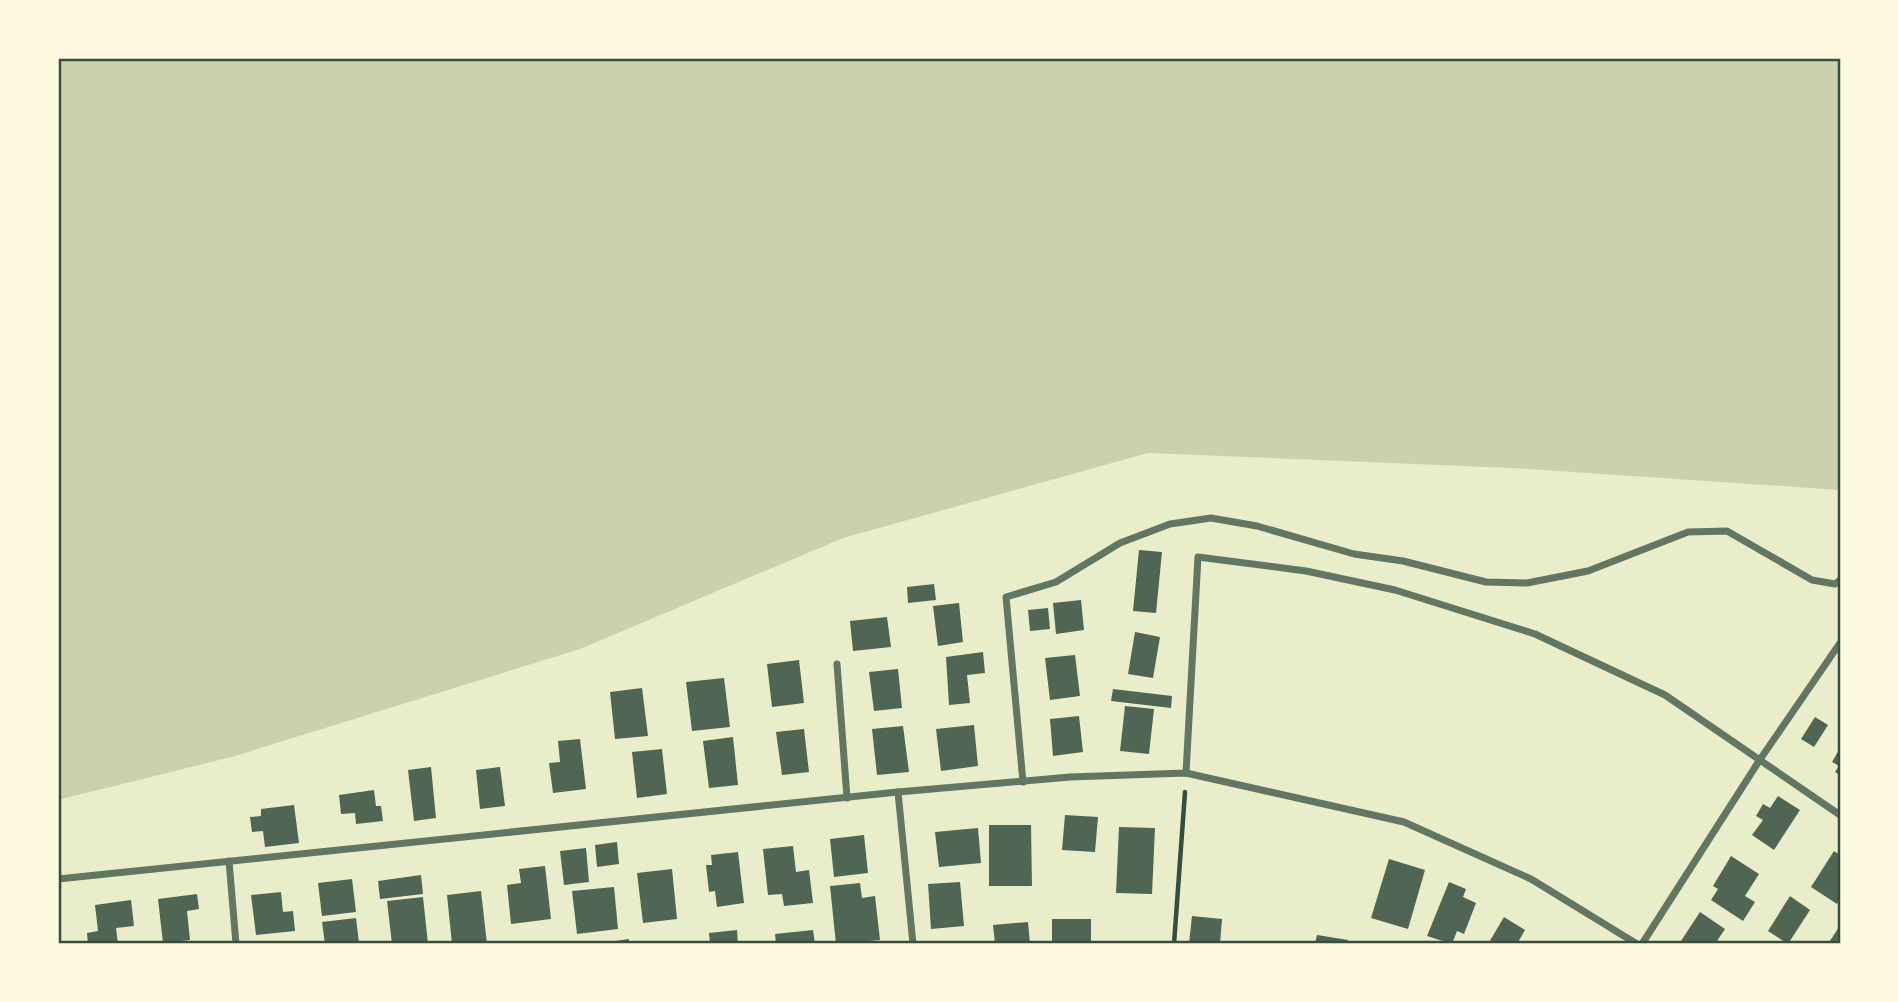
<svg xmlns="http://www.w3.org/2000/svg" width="1898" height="1002" viewBox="0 0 1898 1002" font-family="'Titillium Web',sans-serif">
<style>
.green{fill:#cad2ad}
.building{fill:#4f6655}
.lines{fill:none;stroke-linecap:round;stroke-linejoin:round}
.path{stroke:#344e41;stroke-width:4.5}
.minor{stroke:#617663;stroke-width:7}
.neatline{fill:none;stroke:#344e41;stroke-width:2.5}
</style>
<rect width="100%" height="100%" fill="#e9edc9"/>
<!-- green -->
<polygon class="green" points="58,58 1840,58 1840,490 1512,468 1148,453 843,538 580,649 235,756 58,800"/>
<!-- building -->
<g class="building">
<polygon points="1139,550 1162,552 1156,613 1133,611"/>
<polygon points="934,584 936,600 908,603 907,587"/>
<polygon points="1081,600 1084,630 1056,634 1053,603"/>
<polygon points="959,603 963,642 938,646 933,606"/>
<polygon points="1048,608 1050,629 1030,631 1028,610"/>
<polygon points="887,617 891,647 853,651 850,621"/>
<polygon points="1135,632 1160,637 1153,678 1128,674"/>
<polygon points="983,652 985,673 967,675 970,703 949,705 946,657"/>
<polygon points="1075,655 1080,696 1050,700 1045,658"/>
<polygon points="799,660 804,703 772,707 767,664"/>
<polygon points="898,669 902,708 874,711 869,672"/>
<polygon points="724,678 730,727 692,731 686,682"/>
<polygon points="642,688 648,736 615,739 610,692"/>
<polygon points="1113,689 1172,696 1171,708 1111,701"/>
<polygon points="1125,706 1154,709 1149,754 1120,751"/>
<polygon points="1079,716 1083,752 1053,756 1050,719"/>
<polygon points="1815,717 1828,725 1814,747 1801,739"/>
<polygon points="974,725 978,766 941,771 936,729"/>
<polygon points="903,726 909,772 877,775 872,729"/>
<polygon points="804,729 809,772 782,775 776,732"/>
<polygon points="733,737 738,785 709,788 703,741"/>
<polygon points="580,739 586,789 553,793 549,763 560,762 558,741"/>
<polygon points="1840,748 1840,775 1835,772 1839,766 1832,762"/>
<polygon points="662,749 667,794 637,798 632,752"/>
<polygon points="431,767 436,818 414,821 408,770"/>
<polygon points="500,767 505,806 480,809 476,770"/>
<polygon points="374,790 376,806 381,806 383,821 356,824 355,813 341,814 339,795"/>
<polygon points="1778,796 1800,810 1774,850 1752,835 1763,820 1756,816 1763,804 1770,808"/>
<polygon points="294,805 299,843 265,847 263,831 252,832 250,817 261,816 261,809"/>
<polygon points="1065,815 1098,817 1095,852 1062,850"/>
<polygon points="989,825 1031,825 1032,886 989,886"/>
<polygon points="1119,827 1155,828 1152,894 1116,893"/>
<polygon points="978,828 981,863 939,867 935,832"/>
<polygon points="864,835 868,873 834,877 830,839"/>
<polygon points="617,842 619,864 597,867 595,845"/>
<polygon points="793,846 796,872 809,870 813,903 784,906 782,894 768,895 763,849"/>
<polygon points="586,848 589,882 564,885 560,851"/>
<polygon points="1834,851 1840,855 1840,898 1837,904 1811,887"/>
<polygon points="738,852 744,903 717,907 715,891 709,892 706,865 712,865 711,855"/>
<polygon points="1731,856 1759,874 1745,896 1755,902 1743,921 1711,900 1718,889 1713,886"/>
<polygon points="1389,859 1425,870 1408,929 1371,918"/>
<polygon points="545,866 551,919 511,924 507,885 521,883 519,869"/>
<polygon points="672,869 677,919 643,923 637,873"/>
<polygon points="421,875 423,894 380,899 378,881"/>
<polygon points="352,879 356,912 322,916 318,883"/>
<polygon points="960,882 964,926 931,929 928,884"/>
<polygon points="1449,882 1466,889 1463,897 1476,903 1464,934 1457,931 1452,944 1427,936"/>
<polygon points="860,883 862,898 875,896 880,940 836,944 830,886"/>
<polygon points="614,887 618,929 577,934 572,891"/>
<polygon points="481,891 487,944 452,944 447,895"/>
<polygon points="281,892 283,912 293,911 295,931 256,935 251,895"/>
<polygon points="197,894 199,909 187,911 190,940 163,943 158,899"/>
<polygon points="1790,896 1810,910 1788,944 1768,931"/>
<polygon points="423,897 428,944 392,944 387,901"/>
<polygon points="131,900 134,926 116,928 118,944 88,944 87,933 98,931 95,905"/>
<polygon points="1700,912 1725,929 1715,944 1679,944"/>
<polygon points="1192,916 1222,919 1220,944 1189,944"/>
<polygon points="1504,917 1525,930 1517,944 1488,944"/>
<polygon points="356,918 359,943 325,944 322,922"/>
<rect x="1052" y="919" width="39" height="25"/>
<polygon points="1028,922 1030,944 995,944 993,925"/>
<polygon points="1839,927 1840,944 1828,944"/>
<polygon points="737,930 738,944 710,944 709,933"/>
<polygon points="813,930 815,944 776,944 775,934"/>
<polygon points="1317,935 1348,940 1347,944 1315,944"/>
<polygon points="629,939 629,944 602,944 602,943"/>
</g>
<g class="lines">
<!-- path -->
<polyline class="path" points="1174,944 1185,792"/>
<!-- minor -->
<g class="minor">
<polyline points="837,664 847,798"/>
<polyline points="1186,773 1198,557 1306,571 1395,590 1535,634 1665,695 1840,815"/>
<polyline points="1023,782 1006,597 1056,582 1120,543 1170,524 1211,518 1257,526 1354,554 1403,561 1486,582 1527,583 1588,571 1688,532 1727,531 1812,580 1835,584 1840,580"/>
<polyline points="898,792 913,944"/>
<polyline points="229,861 236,944"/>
<polyline points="58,879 898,792 1070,777 1186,773 1404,822 1531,879 1637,944"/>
<polyline points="1642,944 1759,761 1840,643"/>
</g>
</g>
<!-- border -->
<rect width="1898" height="1002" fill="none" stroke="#fefae0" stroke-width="119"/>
<rect x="60" y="60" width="1779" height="882" class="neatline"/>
</svg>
